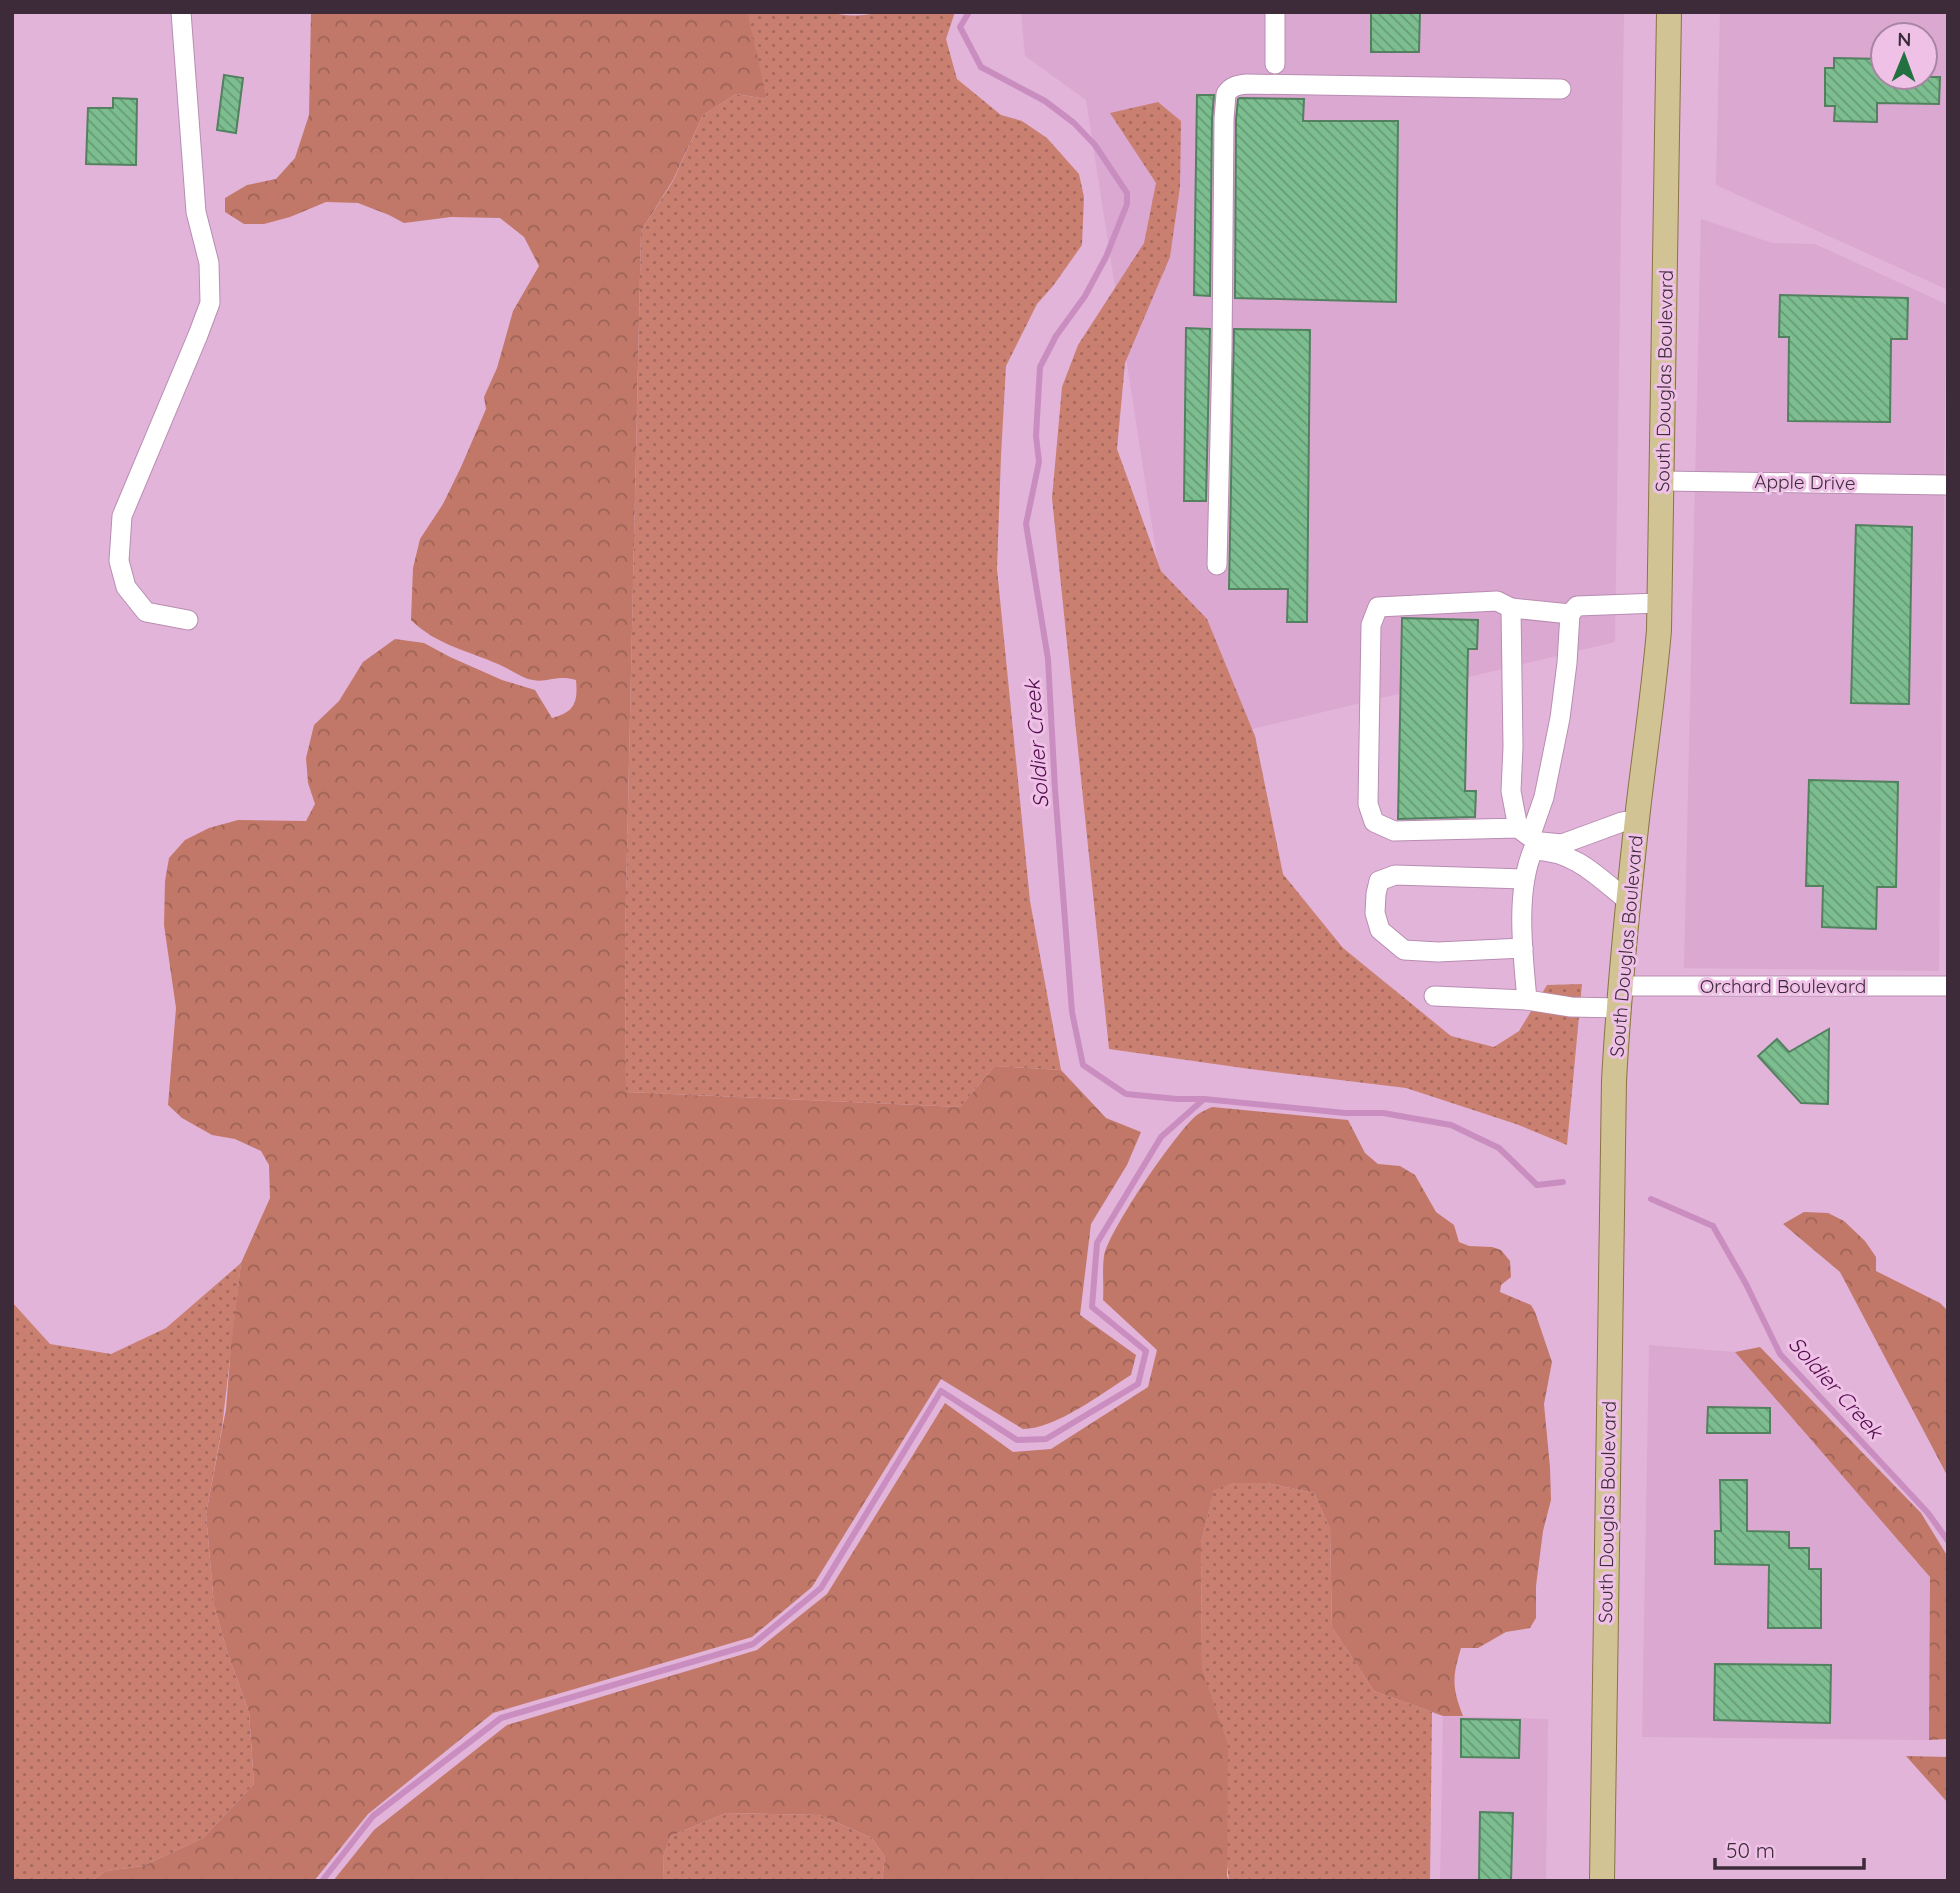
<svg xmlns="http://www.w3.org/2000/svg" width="1960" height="1893" viewBox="0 0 1960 1893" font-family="Quicksand,sans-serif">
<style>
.built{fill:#dba8d2;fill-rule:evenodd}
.grass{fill:url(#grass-dots)}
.forest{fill:url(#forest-crowns)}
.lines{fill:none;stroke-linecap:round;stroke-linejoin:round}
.stream{stroke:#c98ebf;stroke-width:6}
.building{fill:url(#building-back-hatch);stroke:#538160;stroke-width:2}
.minor-casing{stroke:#b88db1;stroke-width:21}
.major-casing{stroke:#897446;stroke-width:26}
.minor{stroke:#fff;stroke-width:19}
.major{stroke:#d1c394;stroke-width:24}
.labels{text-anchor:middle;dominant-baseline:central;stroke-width:6;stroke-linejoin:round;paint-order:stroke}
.street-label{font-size:19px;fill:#3d2b3a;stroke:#efc1e7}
.water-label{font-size:21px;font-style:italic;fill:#510a4a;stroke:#efc1e7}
</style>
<defs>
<pattern id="grass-dots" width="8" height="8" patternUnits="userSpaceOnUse" patternTransform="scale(1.75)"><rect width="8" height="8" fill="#ca8071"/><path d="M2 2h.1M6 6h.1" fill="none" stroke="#a5695e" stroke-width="1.8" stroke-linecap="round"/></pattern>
<pattern id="forest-crowns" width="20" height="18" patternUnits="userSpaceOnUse" patternTransform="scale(1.75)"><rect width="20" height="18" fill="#c17868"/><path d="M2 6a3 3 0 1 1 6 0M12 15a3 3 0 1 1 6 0" fill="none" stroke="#9e6357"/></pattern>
<pattern id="building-back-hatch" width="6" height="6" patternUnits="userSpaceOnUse" patternTransform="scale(1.75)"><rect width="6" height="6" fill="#7cbe8f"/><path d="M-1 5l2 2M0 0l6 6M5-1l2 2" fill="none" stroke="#679b76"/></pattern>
</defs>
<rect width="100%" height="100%" fill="#e2b4d9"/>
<!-- built -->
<g class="built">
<polygon points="1021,12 1624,12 1615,642 1186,745 1086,100 1025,56"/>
<path d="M1720,12H1948V290L1716,185ZM1883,35H1925V77H1883Z"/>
<polygon points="1701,219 1772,243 1815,244 1946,304 1939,971 1684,968"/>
<polygon points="1649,1345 1735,1352 1930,1577 1929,1740 1642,1737"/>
<polygon points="1443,1716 1548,1719 1546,1881 1440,1881"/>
</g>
<!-- grass -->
<g class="grass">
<path d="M746,12H830C844,17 866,16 881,12H955L946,39L957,79L1001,115L1022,121L1047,138L1079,174L1084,197L1082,245L1053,286L1037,304L1006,366L1001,456L997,569L1030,901L1061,1070L995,1066L960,1107L626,1092L625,938L641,231L673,181L703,115L736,94L767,99Z"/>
<polygon points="1158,102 1181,121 1180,187 1170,257 1125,363 1117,449 1161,571 1207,619 1255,736 1283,874 1343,948 1451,1036 1494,1047 1519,1031 1547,985 1582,984 1567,1145 1516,1124 1406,1088 1250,1069 1109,1049 1052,498 1062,387 1078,345 1144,243 1156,183 1110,113"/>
<polygon points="241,1263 222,1428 206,1514 214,1605 227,1651 249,1712 254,1784 203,1838 143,1866 106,1871 92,1881 12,1881 12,1302 50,1344 111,1354 166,1328"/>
<polygon points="1234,1483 1267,1483 1314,1493 1330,1529 1332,1627 1374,1691 1432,1712 1430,1881 1229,1881 1202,1670 1201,1543 1214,1489"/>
<polygon points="726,1813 820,1815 872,1838 885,1857 882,1881 664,1881 663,1857 671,1836"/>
</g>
<!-- forest -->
<g class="forest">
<path d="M311,12H746L748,15L767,99L736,94L703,115L673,180L641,231L625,938L626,1092L960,1107L995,1066L1061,1070L1106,1118L1141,1132L1127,1165L1091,1224L1080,1315L1136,1355L1131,1375C1102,1393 1056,1429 1023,1429L941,1379L812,1587L752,1637L493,1713L368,1814L314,1881H92L106,1871L143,1866L203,1838L254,1784L249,1712L227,1651L214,1605L206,1514L226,1409L231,1345L241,1263L270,1198L269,1165L261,1151L235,1139L212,1135L182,1118L168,1105L176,1008L164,925L165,881L169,858L185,840L209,828L238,820L306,821L315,804L308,783L306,758L314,725L339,701L363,662L395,639L424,643L450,657L502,680L535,690L552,718C575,712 578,702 576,680C557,674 548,683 533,680C523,679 508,668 498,664C468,651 435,644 411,620L413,568L420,539L443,504L461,467L486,409L484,397L497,368L513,311L539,266L524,237L500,218L451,217L404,223L389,215L358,203L326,202L290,217L264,224H244L225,212V198L247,185L276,179L295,158L309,115Z"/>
<path d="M1212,1107L1348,1120L1365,1153L1378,1164L1400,1166L1415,1175L1436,1212L1454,1225L1459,1242L1469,1246L1492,1247L1501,1250L1510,1261L1511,1277L1501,1285L1500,1292L1531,1305L1535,1312L1552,1362L1544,1404L1550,1467L1551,1500L1543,1531L1536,1586V1618L1530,1628L1506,1632L1478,1648H1461C1452,1678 1452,1687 1463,1716H1443L1374,1691L1332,1627L1330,1529L1314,1493L1267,1483H1234L1214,1490L1201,1543L1202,1670L1228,1745L1227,1876L1229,1881H882L885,1857L872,1838L820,1815L726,1813L671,1836L663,1857L664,1881H333L374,1830L507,1725L757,1650L827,1594L945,1403L1013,1452L1051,1449L1148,1387L1157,1350L1103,1300C1104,1286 1102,1270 1104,1256C1109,1230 1176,1132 1197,1115C1201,1112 1207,1109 1212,1107Z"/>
<polygon points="1804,1212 1828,1213 1844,1221 1865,1241 1876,1257 1876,1271 1940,1303 1948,1311 1948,1477 1840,1272 1783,1224"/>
<polygon points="1760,1347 1921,1513 1948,1557 1948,1739 1929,1740 1930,1577 1735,1352"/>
<polygon points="1906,1756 1948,1757 1948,1803"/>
</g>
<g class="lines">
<!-- stream -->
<g class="stream">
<polyline points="969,12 960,27 981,67 1045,101 1074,123 1095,145 1127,193 1127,204 1106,257 1085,296 1056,336 1040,367 1036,436 1039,462 1026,524 1048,659 1055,789 1072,1012 1083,1065 1126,1094 1177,1099 1204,1099 1345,1113 1383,1113 1451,1125 1499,1148 1537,1185 1563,1182"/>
<polyline points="1651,1199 1713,1226 1746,1284 1780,1354 1928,1513 1948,1541"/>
<polyline points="322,1881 373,1816 501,1718 753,1644 821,1588 941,1391 1017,1440 1046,1439 1138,1384 1146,1351 1092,1307 1097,1243 1161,1137 1204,1099"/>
</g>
</g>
<!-- building -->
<g class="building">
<polygon points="1371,12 1420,12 1419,52 1371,52"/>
<polygon points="1834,58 1883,59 1883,77 1940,77 1939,104 1877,103 1877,122 1834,121 1835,106 1825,106 1825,68 1834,68"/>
<polygon points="224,75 243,78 236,133 217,130"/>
<polygon points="1197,95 1214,95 1212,119 1210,296 1194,295"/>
<polygon points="113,98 137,99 136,165 86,164 88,108 113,108"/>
<polygon points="1240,98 1304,99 1303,121 1398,121 1396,302 1235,298 1236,120 1238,99"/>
<polygon points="1780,295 1908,298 1907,339 1891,339 1890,422 1788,421 1789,337 1779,337"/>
<polygon points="1186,328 1210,329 1206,501 1184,501"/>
<polygon points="1234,329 1310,330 1307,622 1287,622 1288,589 1229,589"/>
<polygon points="1856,525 1912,527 1909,704 1851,703"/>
<polygon points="1402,618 1478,620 1477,649 1468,649 1465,791 1476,791 1475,817 1398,819"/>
<polygon points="1809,780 1898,782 1896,887 1877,887 1876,929 1822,927 1823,886 1806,886"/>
<polygon points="1829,1029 1828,1104 1801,1103 1758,1056 1777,1039 1789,1052"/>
<polygon points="1708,1407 1770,1408 1770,1433 1707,1433"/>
<polygon points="1720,1480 1747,1480 1747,1531 1789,1532 1789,1548 1809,1548 1809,1569 1821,1569 1821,1628 1768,1628 1769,1565 1715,1564 1715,1531 1721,1531"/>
<polygon points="1715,1664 1831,1665 1830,1723 1714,1720"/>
<polygon points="1461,1719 1520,1720 1519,1758 1461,1757"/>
<polygon points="1480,1812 1513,1813 1511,1881 1479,1881"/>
</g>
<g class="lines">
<defs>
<g id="minor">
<polyline points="181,12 196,212 209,263 210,303 198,335 122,516 119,561 126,587 146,612 188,620"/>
<polyline points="1275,12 1275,64"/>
<polyline points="1663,481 1948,485"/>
<path d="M1217,565L1222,350L1224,119L1226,94C1231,86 1238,85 1247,84L1561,89"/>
<polyline points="1511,608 1570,614"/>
<polyline points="1518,828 1394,831 1374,822 1368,804 1371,625 1378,607 1497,601 1511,608 1513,747 1511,791 1518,828 1530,837 1544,797 1560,718 1567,663 1570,614 1577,606 1659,603"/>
<polyline points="1541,842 1562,844 1622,822 1637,820"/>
<polyline points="1523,948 1438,952 1404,950 1380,930 1375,913 1376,894 1379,881 1395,875 1524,879"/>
<polyline points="1619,986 1948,986"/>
<polyline points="1434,996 1527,1000 1571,1007 1618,1008"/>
<path d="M1527,1000C1523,954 1515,893 1533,850C1575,851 1597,876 1629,902"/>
</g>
<path id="major" d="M1602,1881L1614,1081C1619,990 1628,900 1638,810C1645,750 1654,690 1659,630L1669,12"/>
</defs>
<!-- minor casing -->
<use href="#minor" class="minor-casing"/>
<!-- major casing -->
<use href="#major" class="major-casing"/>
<!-- minor -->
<use href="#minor" class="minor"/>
<!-- major -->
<use href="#major" class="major"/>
</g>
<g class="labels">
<!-- street labels -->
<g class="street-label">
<text transform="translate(1664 381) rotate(-89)">South Douglas Boulevard</text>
<text transform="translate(1805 482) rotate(1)">Apple Drive</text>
<text transform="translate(1626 946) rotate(-85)">South Douglas Boulevard</text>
<text x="1783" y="986">Orchard Boulevard</text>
<text transform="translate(1607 1512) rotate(-89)">South Douglas Boulevard</text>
</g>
<!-- water labels -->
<g class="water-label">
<text transform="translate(1036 744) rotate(-94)">Soldier Creek</text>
<text transform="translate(1836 1387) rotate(48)">Soldier Creek</text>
</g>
</g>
<!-- border -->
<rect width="1960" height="1893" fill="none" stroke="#3d2b3a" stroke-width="28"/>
<!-- north arrow -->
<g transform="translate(1904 56) rotate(1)"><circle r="33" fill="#efc1e7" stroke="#a885a2" stroke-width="2"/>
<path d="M0-5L12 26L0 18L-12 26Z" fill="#237141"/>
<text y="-10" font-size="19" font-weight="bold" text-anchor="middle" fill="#3d2b3a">N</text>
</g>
<!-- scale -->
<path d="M1715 1858v10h149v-10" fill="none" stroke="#3d2b3a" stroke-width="3.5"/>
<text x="1726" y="1858" font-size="21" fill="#3d2b3a" stroke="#efc1e7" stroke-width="5" paint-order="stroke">50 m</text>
</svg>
